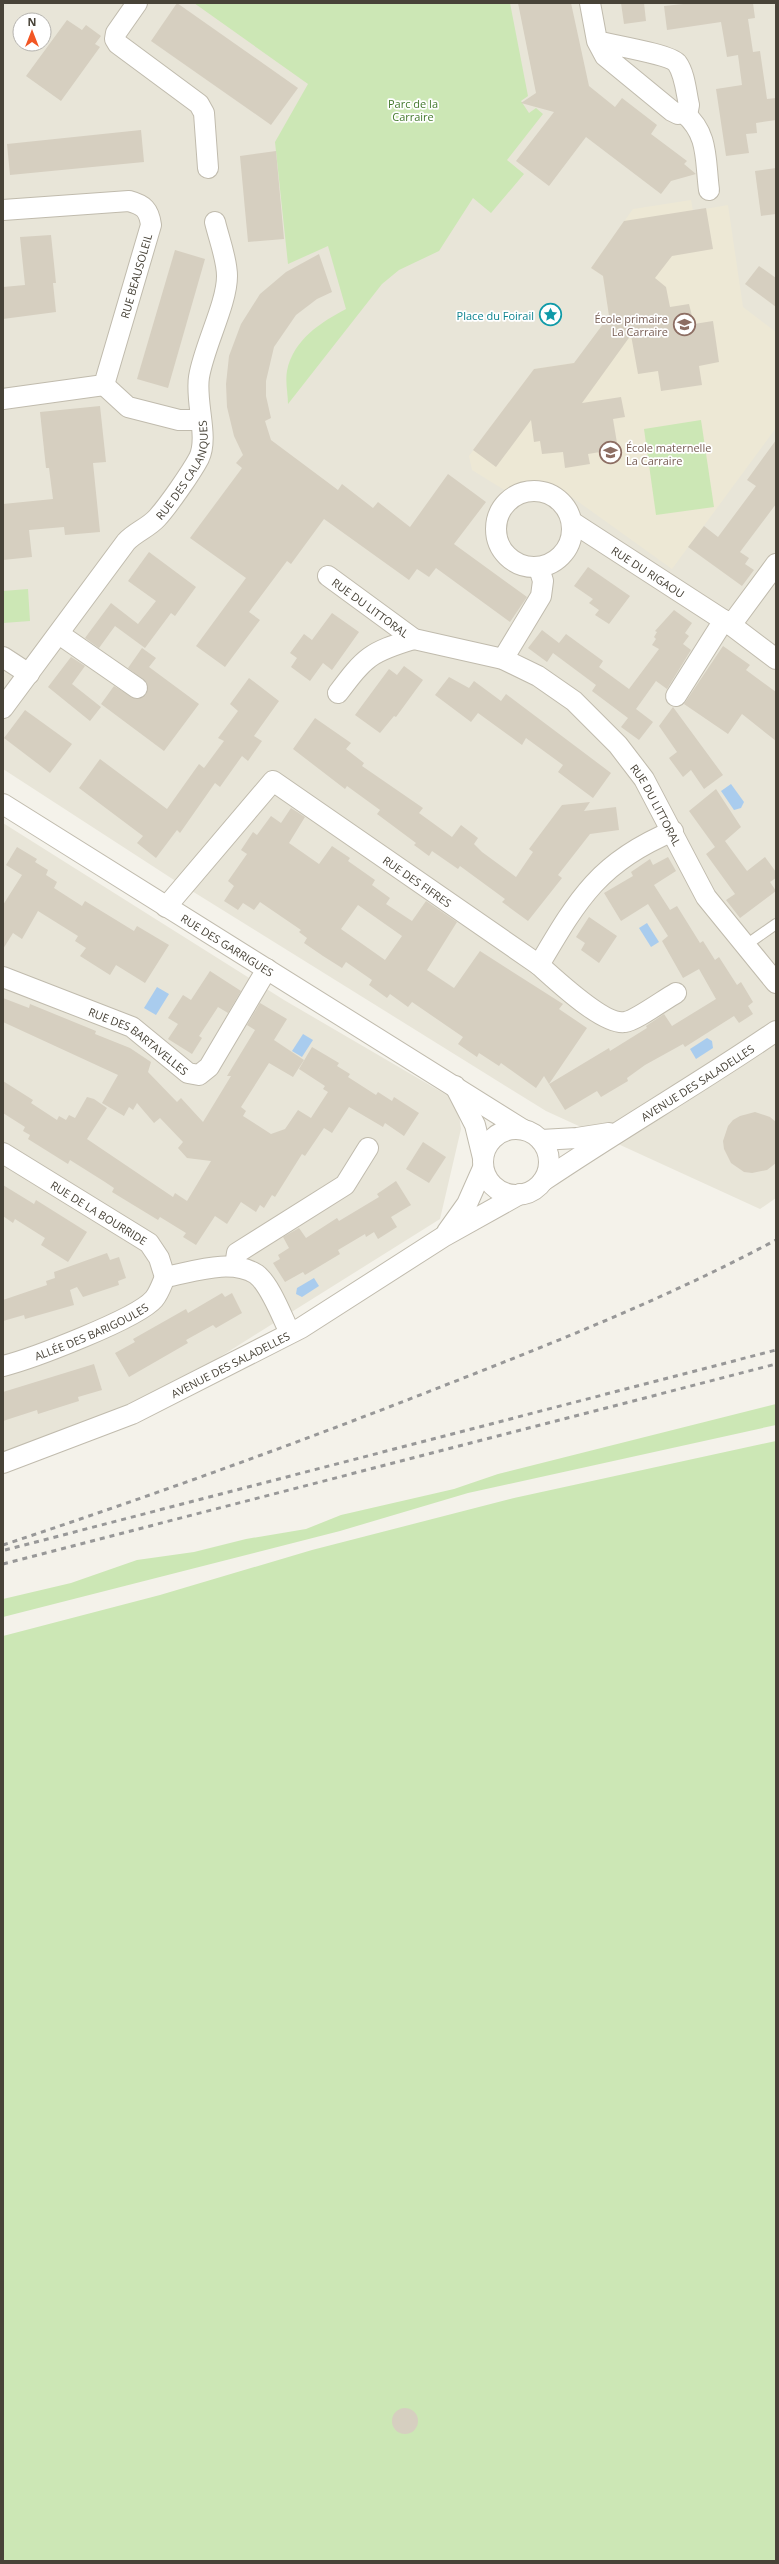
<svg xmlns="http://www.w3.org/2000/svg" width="779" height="2564" viewBox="0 0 779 2564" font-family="'Open Sans',sans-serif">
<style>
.residential{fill:#e8e5d8;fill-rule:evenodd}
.education{fill:#ede8d5}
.green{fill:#cce7b5}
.water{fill:#a9ccee}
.building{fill:#d6cfc0;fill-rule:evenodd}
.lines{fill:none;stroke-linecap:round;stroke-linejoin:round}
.service-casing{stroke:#c0bbad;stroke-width:12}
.minor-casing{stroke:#c0bbad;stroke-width:22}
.service{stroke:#fff;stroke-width:10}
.minor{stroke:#fff;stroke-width:20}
.rail{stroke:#989898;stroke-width:3;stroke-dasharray:5 5;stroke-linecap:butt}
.labels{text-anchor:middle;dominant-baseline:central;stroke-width:3.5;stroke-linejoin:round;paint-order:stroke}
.park-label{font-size:11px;fill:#43792d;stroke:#fff}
.street-label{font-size:11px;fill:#484338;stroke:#fff}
.culture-label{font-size:11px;fill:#0d838f;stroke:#fff;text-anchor:end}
.education-label{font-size:11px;fill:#785e54;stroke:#fff;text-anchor:end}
</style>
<rect width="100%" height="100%" fill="#f4f2ea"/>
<!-- residential -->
<g class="residential">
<path d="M3,3H776V1198L760,1209L546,1111L171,878L3,769ZM20,20H44V44H20Z"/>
<polygon points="3,823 284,1000 457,1101 461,1129 440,1219 207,1365 135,1401 82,1424 3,1452"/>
</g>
<!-- education -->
<polygon class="education" points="691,200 693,211 728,205 743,307 776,332 776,428 672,569 555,485 532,482 506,491 472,470 469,456 534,369 574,363 593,342 609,316 603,276 591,268 633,209"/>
<!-- green -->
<g class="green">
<path d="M194,3H510L528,96L521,101L529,113L536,108L543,114L507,160L524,174L491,213L473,198L439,251L399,270L382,284L288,404C288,394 285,381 287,371C293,340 321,322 346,309L328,246L288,264L275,142L308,84Z"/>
<polygon points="701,420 714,507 656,515 644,429"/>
<polygon points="28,589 30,621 3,623 3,591"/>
<polygon points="776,1404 776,1425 468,1493 340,1531 3,1617 3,1599 71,1583 137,1560 194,1552 246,1539 306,1529 341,1515 454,1489 498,1474"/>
<polygon points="776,1441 776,2561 3,2561 3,1636 160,1595 312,1550 514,1498"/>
</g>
<!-- water -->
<g class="water">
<polygon points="731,784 744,802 741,808 734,810 721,791"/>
<polygon points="647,923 659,942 651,947 639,928"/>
<polygon points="157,987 169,994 156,1015 144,1008"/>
<polygon points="303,1034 313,1040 302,1057 292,1051"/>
<polygon points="707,1038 712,1041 713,1048 696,1059 690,1049"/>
<polygon points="314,1278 319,1286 302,1297 296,1294 297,1288"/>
</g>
<!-- building -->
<g class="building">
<polygon points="177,3 298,88 271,125 151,41"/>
<polygon points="518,3 571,3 589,86 615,107 622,98 657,125 651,134 687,161 684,164 696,174 671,181 661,194 586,137 549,186 516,161 554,112 521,103 536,93"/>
<polygon points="621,3 644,3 646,21 624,24"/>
<polygon points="693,3 753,3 755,18 748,19 753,52 760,51 767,99 776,98 776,120 756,123 757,133 746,134 749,153 726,156 716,89 742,85 738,55 727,57 721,22 667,30 664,6"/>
<polygon points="67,20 82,30 86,25 101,36 95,44 100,47 61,101 26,76"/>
<polygon points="141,130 144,162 10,175 7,144"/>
<polygon points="276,151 284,239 248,242 240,156"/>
<polygon points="776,168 776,214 761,216 755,171"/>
<polygon points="706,208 713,249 672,256 655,278 666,287 670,307 689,304 694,324 713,321 719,362 699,366 702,385 661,391 658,371 638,374 631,335 582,403 621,397 625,417 613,419 618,449 588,454 590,464 565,468 563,452 542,454 540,441 534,442 531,420 496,467 473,450 534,369 574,363 609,316 603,276 591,268 624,221"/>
<polygon points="51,235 56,283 53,283 56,312 3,319 3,287 25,285 20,237"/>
<polygon points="175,250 205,259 168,388 137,379"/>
<polygon points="319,254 332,292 317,299 296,315 274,347 266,381 266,396 271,418 265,421 271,440 338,490 342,484 373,508 378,502 410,527 448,474 486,502 454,544 527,597 510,622 436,568 429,577 417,569 409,580 324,519 291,564 287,561 249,612 260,620 225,667 196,646 246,578 190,538 242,468 236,463 243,455 234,436 227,407 226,384 229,356 241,324 260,294 286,272"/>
<polygon points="759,266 776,278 776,307 745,284"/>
<polygon points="100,406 106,462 93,463 100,532 65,535 64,527 29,530 32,557 3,560 3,504 53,499 49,468 46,468 40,412"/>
<polygon points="776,440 776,504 740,552 749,558 745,564 754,570 742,586 688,547 704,526 718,537 756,486 747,480"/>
<polygon points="149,552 196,587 175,616 171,613 145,648 115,626 99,648 85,638 111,603 138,624 156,601 128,581"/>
<polygon points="588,567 630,596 609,624 595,615 599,610 589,603 593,599 574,586"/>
<polygon points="674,610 692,623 685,633 689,636 683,644 691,650 667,689 656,681 636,709 653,722 639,740 621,727 628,718 592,691 596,685 553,653 547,662 528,648 542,630 559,643 566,634 603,661 599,667 629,689 659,649 652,645 656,639 654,637 657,632 655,631"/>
<polygon points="332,613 359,632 332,670 323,663 310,681 291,667 297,658 290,653 304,634 312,640"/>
<polygon points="723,646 750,665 746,670 776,692 776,741 742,714 728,734 684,704"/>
<polygon points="142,648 156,658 149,667 199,704 164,751 101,704 114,686 136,699 146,695 147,683 128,668"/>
<polygon points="71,657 85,666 72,684 101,707 90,721 48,687"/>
<polygon points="404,666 423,680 396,717 394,716 380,733 355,715 389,669 397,675"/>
<polygon points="449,677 469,688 474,681 501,701 506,694 611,773 593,798 558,772 563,765 526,738 522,745 478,713 471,722 435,695"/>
<polygon points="249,678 279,701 254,736 262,741 248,761 242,756 220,787 215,783 180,833 177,830 156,858 137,843 143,836 79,788 100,759 167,809 199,764 204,768 224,741 218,738 238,711 230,704"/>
<polygon points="673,707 723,775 704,789 691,770 683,777 669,758 677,752 659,726"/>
<polygon points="25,710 72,744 50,773 4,738"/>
<polygon points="315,718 351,743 346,749 364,763 362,766 423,808 419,813 452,837 461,825 478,838 474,844 482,852 516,877 533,852 529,849 562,805 590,802 584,811 616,807 619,830 590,834 558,875 562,878 528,921 502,902 505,899 460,866 458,869 432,851 429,856 414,845 416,843 377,814 380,810 347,786 345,789 293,749"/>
<polygon points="716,789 741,827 725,841 747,871 765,857 776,872 776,878 770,882 776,891 740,918 726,900 735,894 706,854 715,847 689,811"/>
<path d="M291,808L305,817L289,843L319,864L332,846L350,858L348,861L375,880L372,885L390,898L386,904L412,921L426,901L457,922L427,970L454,988L480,951L563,1004L559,1009L587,1028L549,1084L544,1076L536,1088L501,1063L499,1066L479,1053L477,1057L458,1044L463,1037L412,1002L408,1007L390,994L387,998L369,985L372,980L346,962L342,968L323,956L304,943L307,938L299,932L301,930L260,902L254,910L243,903L238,910L224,901L234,886L228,881L247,854L241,850L253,832L257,835L271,816L281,823ZM358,905L402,936L385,960L341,929Z"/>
<polygon points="17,847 37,859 35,862 48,870 46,875 57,882 54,888 82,906 85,901 134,931 137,926 169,945 145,983 116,965 110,975 80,956 86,948 75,941 78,936 38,911 22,939 13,933 3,949 3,905 22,875 6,865"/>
<polygon points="668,857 676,871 654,885 670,910 677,906 700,943 703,941 715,960 719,957 737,985 741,982 753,1002 748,1006 753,1014 739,1023 734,1016 685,1047 683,1044 645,1065 627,1078 628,1081 601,1097 597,1091 565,1110 549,1084 609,1048 610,1051 647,1028 646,1026 664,1014 672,1026 716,999 699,969 683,978 662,941 668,936 648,904 621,921 604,893 633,876 631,872 650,859 653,865"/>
<polygon points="589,917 617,936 599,963 581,950 585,943 576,937"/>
<polygon points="210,971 241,991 228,1013 218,1007 199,1036 202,1038 192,1054 168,1039 178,1024 168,1018 183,995 191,1000"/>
<polygon points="3,998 29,1008 30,1004 96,1031 95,1034 130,1048 151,1062 148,1072 177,1102 181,1098 203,1122 231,1076 227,1076 255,1030 247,1025 260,1003 287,1019 274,1040 304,1060 293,1077 269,1063 241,1107 246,1111 243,1116 271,1134 285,1129 298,1110 311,1118 328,1092 323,1089 325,1086 299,1069 312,1047 339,1063 337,1066 350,1074 348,1077 376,1095 378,1092 392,1101 394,1097 419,1113 404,1136 385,1123 383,1127 349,1107 332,1133 324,1128 305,1156 302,1154 275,1197 272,1195 264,1208 260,1205 256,1212 241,1202 227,1224 215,1216 196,1245 183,1237 186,1233 160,1217 158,1220 112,1192 114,1188 105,1182 70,1160 68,1164 28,1139 30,1135 23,1131 25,1127 3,1113 3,1081 33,1100 31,1103 57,1120 59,1116 66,1120 69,1115 75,1118 87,1097 94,1099 107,1108 87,1139 173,1197 175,1193 187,1201 211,1161 187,1158 178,1148 183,1142 160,1118 154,1123 137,1103 133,1110 129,1107 124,1116 102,1103 118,1075 3,1022"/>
<polygon points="755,1112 770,1117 776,1122 776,1163 767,1170 752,1173 744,1172 731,1163 724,1149 723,1141 728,1126 733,1120 740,1116"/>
<polygon points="423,1142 446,1157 429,1183 406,1169"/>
<polygon points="396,1181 411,1205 391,1217 397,1227 378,1239 374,1232 366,1237 365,1234 338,1250 340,1254 305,1275 303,1272 285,1282 273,1263 280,1259 278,1255 289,1248 283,1237 299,1228 306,1238 337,1218 339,1221 379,1197 377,1194"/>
<polygon points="3,1185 34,1204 36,1200 87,1232 68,1262 41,1245 45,1238 15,1219 13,1223 3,1216"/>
<polygon points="107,1253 110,1260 119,1257 126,1278 118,1281 119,1285 83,1297 77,1287 70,1290 74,1305 25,1319 24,1315 3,1321 3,1300 47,1285 46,1281 55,1278 54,1272"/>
<polygon points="222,1293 225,1297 232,1293 242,1313 216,1328 213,1325 186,1340 188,1343 129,1377 115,1353 135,1342 133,1339 186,1309 188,1313"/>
<polygon points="94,1364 102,1390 78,1397 79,1401 38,1414 37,1410 3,1421 3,1392"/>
<circle cx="405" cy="2421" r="13"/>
</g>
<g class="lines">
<defs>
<polyline id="service" points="746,945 776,924"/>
<g id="minor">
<polyline points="137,3 116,33 115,39 118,44 199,104 204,113 208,168"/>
<path d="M590,3L597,41L605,56L672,111L678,114L688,110L689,105C686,92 685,74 677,63C669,54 611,45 597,41"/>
<path d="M684,113C709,134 705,160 709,190"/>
<path d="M3,210L129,201C144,205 149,210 151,225L104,385L3,399"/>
<polyline points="104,385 128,407 179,420 200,420"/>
<circle cx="534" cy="529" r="38"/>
<path id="s1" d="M572,522L731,625L776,659"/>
<path id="s2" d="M328,576L414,639L503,659L538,676L574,701L618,745L644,779L706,897L776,983"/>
<polyline points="731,625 776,564"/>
<polyline points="59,634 137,688"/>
<polyline points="3,657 29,674"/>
<polyline points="503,659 541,596 543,581 539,568"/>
<path d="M338,693C365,657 370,652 414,639"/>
<polyline points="676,696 724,620"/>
<path id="s3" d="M3,708L126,542C135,532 148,528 157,518C168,506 191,473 199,458C209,437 195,402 199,377C204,346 227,304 227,276C227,259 219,239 215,222"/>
<path id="s4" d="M3,804L522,1129"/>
<path id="s5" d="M166,907L273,781L539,965C578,899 599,862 673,831"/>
<path d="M539,965C555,979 604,1026 625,1022C635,1021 665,999 676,993"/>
<path id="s6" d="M3,977L132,1027L188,1073L199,1075L209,1067L267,969"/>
<polyline points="455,1086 475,1125 483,1158"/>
<circle cx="516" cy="1162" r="33"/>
<polyline points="541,1140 577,1138 609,1133"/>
<path id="s7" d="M3,1153L149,1243L159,1258L165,1277C193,1272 230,1258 256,1274C270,1284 282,1317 290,1333"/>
<path id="s8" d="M543,1181C620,1129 700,1083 776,1031"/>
<polyline points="447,1232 467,1204 483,1168"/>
<polyline points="235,1266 237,1253 345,1185 368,1148"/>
<path id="s9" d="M3,1366C31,1359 137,1319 154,1299C159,1293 162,1284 165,1277"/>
<path id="s10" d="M3,1463L132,1414L301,1328L443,1237L520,1194"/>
</g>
</defs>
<!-- service casing -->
<use href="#service" class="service-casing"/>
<!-- minor casing -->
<use href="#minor" class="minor-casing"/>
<!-- service -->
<use href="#service" class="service"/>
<!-- minor -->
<use href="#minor" class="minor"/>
<!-- rail -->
<g class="rail">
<path d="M3,1545C151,1496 298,1443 443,1386C556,1342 669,1297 776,1240"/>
<polyline points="5,1550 776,1350"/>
<polyline points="3,1564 776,1364"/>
</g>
</g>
<!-- icons -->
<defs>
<symbol id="sight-ring" viewBox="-11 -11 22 22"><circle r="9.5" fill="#fff" stroke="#0f9aa8" stroke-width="1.5"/><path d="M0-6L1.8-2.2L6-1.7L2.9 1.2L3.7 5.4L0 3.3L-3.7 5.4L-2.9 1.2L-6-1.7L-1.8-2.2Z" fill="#0f9aa8"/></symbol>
<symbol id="school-ring" viewBox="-11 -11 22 22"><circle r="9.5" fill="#fff" stroke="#8d6e63" stroke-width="1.5"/><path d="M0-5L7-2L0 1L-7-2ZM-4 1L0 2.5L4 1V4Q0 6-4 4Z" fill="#8d6e63"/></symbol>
</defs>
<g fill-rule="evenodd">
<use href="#sight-ring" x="538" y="302" width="25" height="25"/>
<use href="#school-ring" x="672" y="312" width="25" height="25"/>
<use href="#school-ring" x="598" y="440" width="25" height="25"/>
</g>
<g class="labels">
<!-- park labels -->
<g class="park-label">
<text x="413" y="103">Parc de la<tspan x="413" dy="13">Carraire</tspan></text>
</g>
<!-- street labels -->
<g class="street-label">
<text transform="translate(136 276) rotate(-74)">RUE BEAUSOLEIL</text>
<text stroke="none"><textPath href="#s3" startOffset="302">RUE DES CALANQUES</textPath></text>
<text stroke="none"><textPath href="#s1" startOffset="91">RUE DU RIGAOU</textPath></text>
<text stroke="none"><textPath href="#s2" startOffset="53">RUE DU LITTORAL</textPath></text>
<text stroke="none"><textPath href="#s2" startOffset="414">RUE DU LITTORAL</textPath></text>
<text stroke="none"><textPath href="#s5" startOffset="341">RUE DES FIFRES</textPath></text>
<text stroke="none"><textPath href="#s4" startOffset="265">RUE DES GARRIGUES</textPath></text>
<text stroke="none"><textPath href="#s6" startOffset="151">RUE DES BARTAVELLES</textPath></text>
<text stroke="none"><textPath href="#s8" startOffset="183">AVENUE DES SALADELLES</textPath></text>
<text stroke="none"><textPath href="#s7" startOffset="113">RUE DE LA BOURRIDE</textPath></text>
<text stroke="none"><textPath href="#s9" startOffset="95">ALLÉE DES BARIGOULES</textPath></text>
<text stroke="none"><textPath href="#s10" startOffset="248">AVENUE DES SALADELLES</textPath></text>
</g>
<!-- culture labels -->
<g class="culture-label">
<text x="534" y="315">Place du Foirail</text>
</g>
<!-- education labels -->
<g class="education-label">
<text x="668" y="318">École primaire<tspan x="668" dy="13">La Carraire</tspan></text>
<text x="626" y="447" text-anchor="start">École maternelle<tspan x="626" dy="13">La Carraire</tspan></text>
</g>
</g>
<!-- border -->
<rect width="779" height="2564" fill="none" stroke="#484338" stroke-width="8"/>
<!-- north arrow -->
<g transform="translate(32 32)"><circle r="19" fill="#ffffff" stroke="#b6b4af"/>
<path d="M0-3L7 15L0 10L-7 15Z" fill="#f25624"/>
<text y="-6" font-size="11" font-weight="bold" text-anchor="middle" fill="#484338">N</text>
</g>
</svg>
